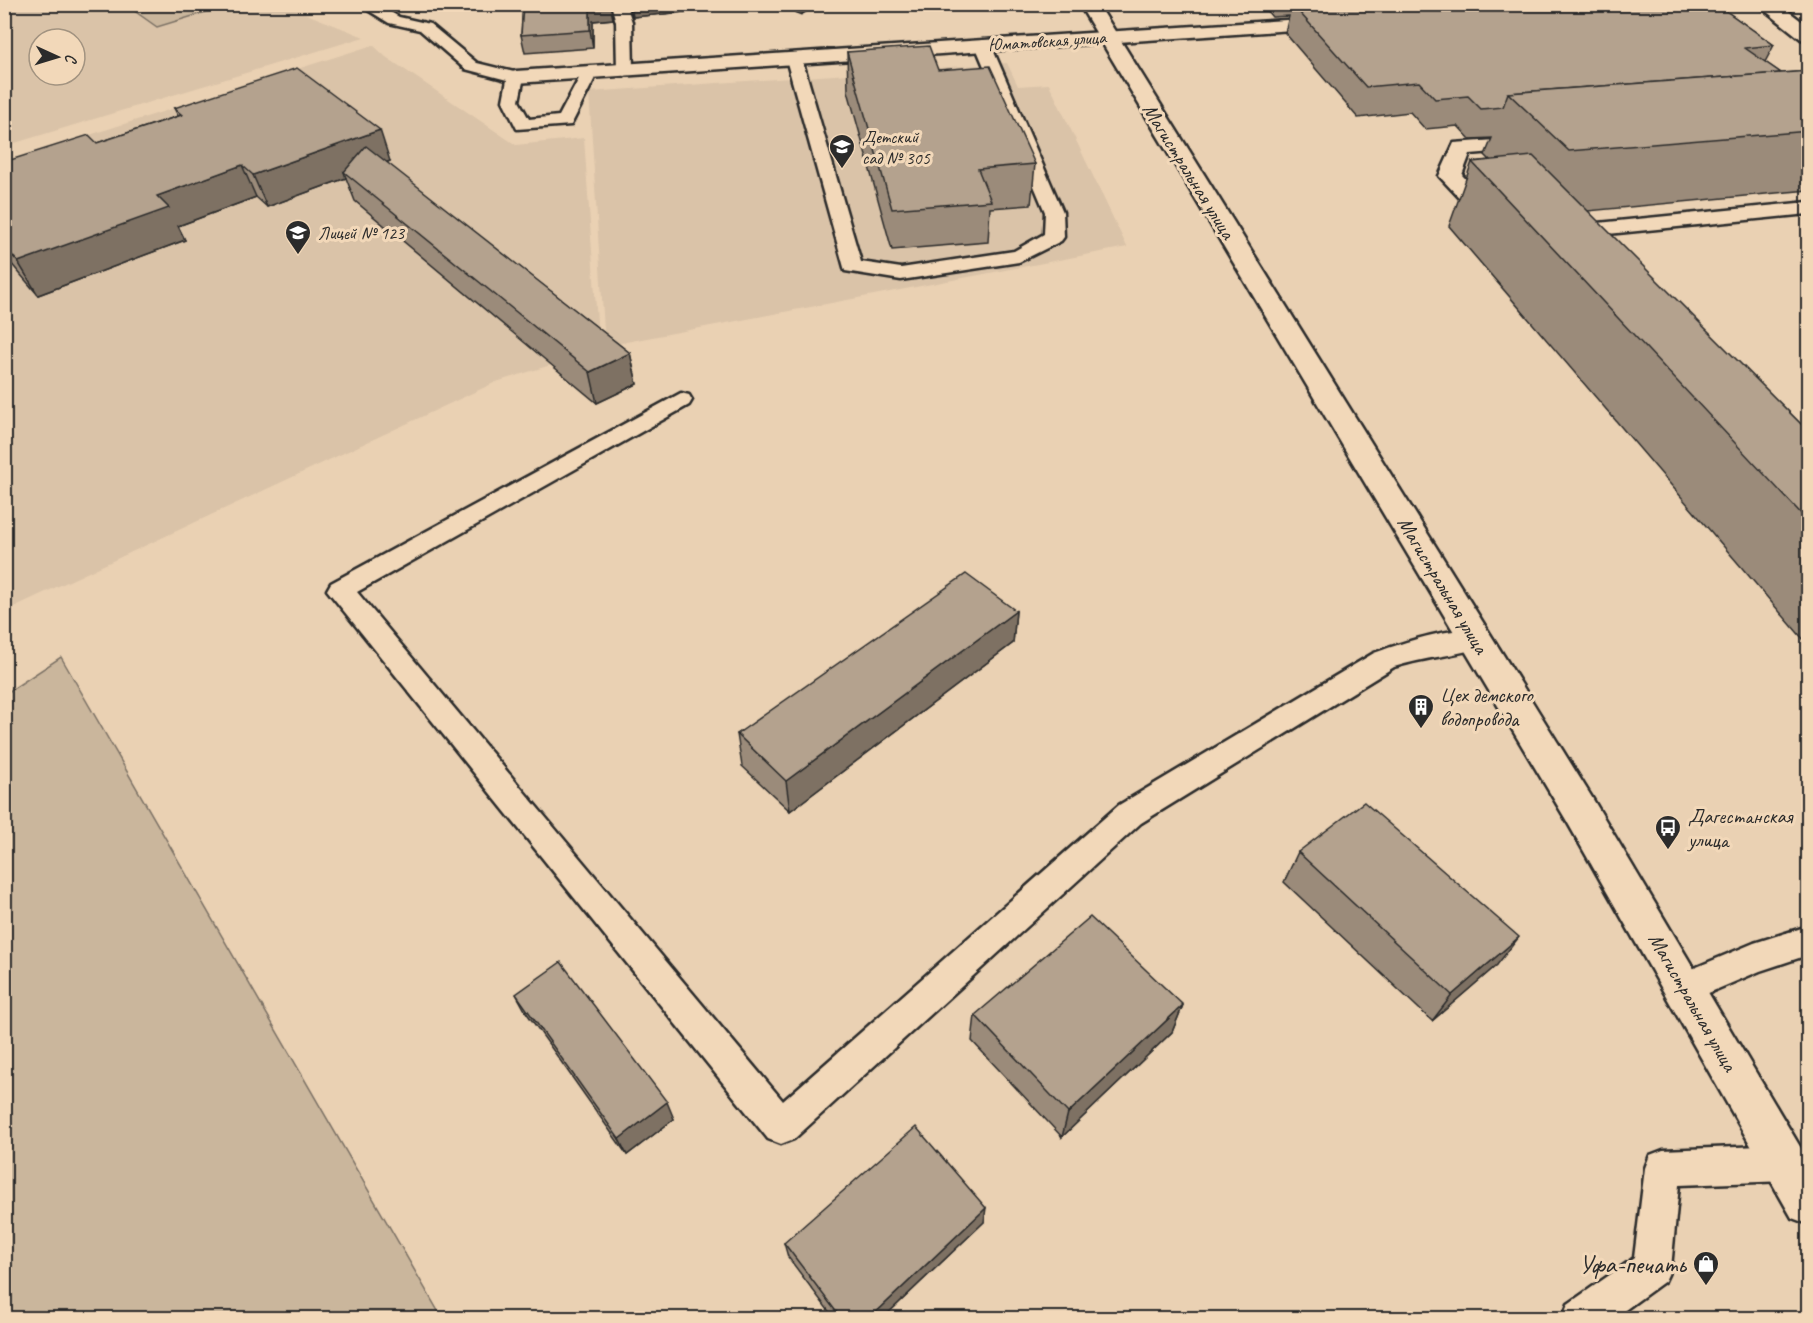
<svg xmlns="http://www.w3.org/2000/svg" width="1813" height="1323" viewBox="0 0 1813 1323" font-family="Caveat,sans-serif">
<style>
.built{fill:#dac3a8;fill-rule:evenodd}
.green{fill:#cab69c;stroke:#7a7064;stroke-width:1.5}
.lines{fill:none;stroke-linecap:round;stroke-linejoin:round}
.service-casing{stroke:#2b2b2b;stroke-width:5}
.minor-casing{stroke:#2b2b2b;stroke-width:5}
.tertiary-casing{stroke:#2b2b2b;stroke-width:5}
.service{fill:#f2d8b9;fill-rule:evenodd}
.minor{fill:#f2d8b9;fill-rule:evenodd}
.tertiary{fill:#f2d8b9;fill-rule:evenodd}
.wall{fill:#9b8b7a;stroke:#2b2b2b;stroke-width:1.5}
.shaded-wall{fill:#7e7163;stroke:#2b2b2b;stroke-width:1.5}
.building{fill:#b4a28e;stroke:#2b2b2b;stroke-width:1.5}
.labels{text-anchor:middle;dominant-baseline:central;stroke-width:6;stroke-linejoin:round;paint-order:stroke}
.far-street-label{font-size:18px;fill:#2b2b2b;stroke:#f2d8b9}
.far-poi-label{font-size:18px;fill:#2b2b2b;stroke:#f2d8b9;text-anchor:start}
.street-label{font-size:21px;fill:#2b2b2b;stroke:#f2d8b9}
.poi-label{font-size:21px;fill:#2b2b2b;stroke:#f2d8b9;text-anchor:start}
.near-poi-label{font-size:26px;fill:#2b2b2b;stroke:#f2d8b9;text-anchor:end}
</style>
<rect width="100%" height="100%" fill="#ead1b3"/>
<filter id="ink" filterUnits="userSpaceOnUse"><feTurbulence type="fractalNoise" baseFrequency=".0167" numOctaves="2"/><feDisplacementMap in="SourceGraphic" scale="12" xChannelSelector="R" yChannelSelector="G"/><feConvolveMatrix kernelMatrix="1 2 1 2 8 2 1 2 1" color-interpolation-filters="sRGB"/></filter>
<g filter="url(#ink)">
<!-- built -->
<g class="built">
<path d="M5,5H284L364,37L5,146ZM39,39H75V75H39Z"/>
<polygon points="373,45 386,57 516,145 584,138 599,350 496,382 5,611 4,162"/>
<polygon points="1007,63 1018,86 1049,84 1127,247 605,346 589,92"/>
</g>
<!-- green -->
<g class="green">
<polygon points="126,5 229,5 157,27"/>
<polygon points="61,657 442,1318 5,1318 5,694"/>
</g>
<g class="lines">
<defs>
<g id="service">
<polygon points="358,4 377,4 399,17 430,24 477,63 522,74 524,77 519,101 529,119 559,116 583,71 595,71 597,74 571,125 517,129 503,101 507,80 465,69 420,30 389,23"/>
<polygon points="611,4 626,4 632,22 633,71 625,76 617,71 616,22"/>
<polygon points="793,4 808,4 809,8 801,13 796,11"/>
<polygon points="983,40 991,45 1063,212 1064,237 1061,241 1019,262 901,280 845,271 786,59 794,54 802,59 861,262 901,268 1014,251 1044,234 1045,212 975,45"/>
<polygon points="1808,202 1808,214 1568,238 1558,232 1568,226"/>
<path d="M681,393L689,395L692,400L689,405L357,592L783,1101L1119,805L1374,653C1402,643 1459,623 1486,632L1490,639L1486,646C1456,656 1424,657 1394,667L1141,823L794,1139L781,1144L768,1139L327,590L331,583Z"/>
<polygon points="1808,926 1808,955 1760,971 1685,1003 1673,999 1669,988 1673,977 1754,943"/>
<polygon points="1786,1145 1799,1150 1804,1163 1799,1176 1786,1181 1679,1185 1671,1268 1665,1281 1614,1318 1563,1318 1568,1304 1634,1258 1645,1168 1650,1155 1663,1150"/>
</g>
<g id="minor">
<polygon points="1757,4 1779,4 1808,26 1808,41 1801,39"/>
<polygon points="1331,17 1340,23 1338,27 516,83 509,81 506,77 509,73 516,71"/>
<polygon points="1535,137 1543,138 1546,143 1543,148 1470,154 1462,175 1489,204 1486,209 1470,209 1439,176 1454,143"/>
</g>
<polygon id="tertiary" points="1079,4 1098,4 1591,796 1808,1160 1808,1224 1792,1218 1565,818"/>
</defs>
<!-- service casing -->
<use href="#service" class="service-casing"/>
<!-- minor casing -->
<use href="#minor" class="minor-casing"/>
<!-- tertiary casing -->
<use href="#tertiary" class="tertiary-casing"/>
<!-- service -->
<use href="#service" class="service"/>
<!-- minor -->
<use href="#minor" class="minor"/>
<!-- tertiary -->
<use href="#tertiary" class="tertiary"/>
</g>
<!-- wall -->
<g class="wall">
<polygon points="523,4 613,19 593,21 593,48 525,53 521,35"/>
<polygon points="628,4 714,4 715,9 633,17"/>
<polygon points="1261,4 1716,4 1774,45 1765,62 1781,73 1809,71 1809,190 1587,211 1809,432 1809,646 1449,226 1472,162 1490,160 1485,155 1492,138 1470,139 1458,126 1425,129 1410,112 1358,118 1285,33 1289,16 1272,17"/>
<polygon points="847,52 938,70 1035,164 1031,205 990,208 988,242 892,250 848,91"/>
<polygon points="174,108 390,161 386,163 630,353 637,384 597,403 355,201 346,178 267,207 256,197 178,226 185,240 38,295 4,255 4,162 97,143 178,116"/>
<polygon points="1016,611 1013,643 790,811 742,766 737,734"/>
<polygon points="1298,852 1497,965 1432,1021 1284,882"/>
<polygon points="516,994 674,1119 627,1155 526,1012"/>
<polygon points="1183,1005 1172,1032 1062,1137 972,1041 975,1015"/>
<polygon points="984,1222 883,1318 834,1318 788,1257 784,1243"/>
</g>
<!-- shaded-wall -->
<g class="shaded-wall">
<polygon points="590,4 610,4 613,19 593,21 593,48 590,30"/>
<polygon points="631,4 714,4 715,9 633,17"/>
<polygon points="380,130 390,161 350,176 344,172 346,178 267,207 253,175"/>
<polygon points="242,165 256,197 178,226 185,240 38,295 18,262 157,196"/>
<polygon points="630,353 637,384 597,403 590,372"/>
<polygon points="1016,611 1013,643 790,811 786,781"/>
<polygon points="1519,937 1497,965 1432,1021 1452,995"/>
<polygon points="1183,1005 1172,1032 1062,1137 1068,1113"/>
<polygon points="667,1102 674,1119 627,1155 619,1139"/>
<polygon points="986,1208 984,1222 883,1318 870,1318"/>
</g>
<!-- building -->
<g class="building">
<polygon points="523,4 590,4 590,30 521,35"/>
<polygon points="1292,4 1716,4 1774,45 1745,48 1781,73 1508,93 1503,107 1481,109 1468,96 1435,99 1419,82 1366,87"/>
<polygon points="929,46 938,70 990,66 1035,164 978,169 991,201 892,209 847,52"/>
<polygon points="297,68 380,130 253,175 242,165 157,196 169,208 18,262 4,246 4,162 89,135 97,143 182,115 174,108"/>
<polygon points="1809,71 1809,131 1569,151 1508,93"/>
<polygon points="366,146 630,353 590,372 344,172"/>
<polygon points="1533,156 1809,432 1809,522 1472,162"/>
<polygon points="966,574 1016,611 786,781 737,734"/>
<polygon points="1364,802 1519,937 1452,995 1298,852"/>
<polygon points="1090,917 1183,1005 1068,1113 975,1015"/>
<polygon points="561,962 667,1102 619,1139 516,994"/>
<polygon points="916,1127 986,1208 870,1318 841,1318 784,1243"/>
</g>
</g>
<!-- icons -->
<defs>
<symbol id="school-pin" viewBox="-11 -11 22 30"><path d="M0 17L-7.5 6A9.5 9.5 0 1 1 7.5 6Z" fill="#2b2b2b" stroke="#f2d8b9"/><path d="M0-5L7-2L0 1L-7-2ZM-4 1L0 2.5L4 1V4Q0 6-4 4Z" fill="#fff"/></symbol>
<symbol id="building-pin" viewBox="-11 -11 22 30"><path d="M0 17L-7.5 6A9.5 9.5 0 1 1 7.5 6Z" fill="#2b2b2b" stroke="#f2d8b9"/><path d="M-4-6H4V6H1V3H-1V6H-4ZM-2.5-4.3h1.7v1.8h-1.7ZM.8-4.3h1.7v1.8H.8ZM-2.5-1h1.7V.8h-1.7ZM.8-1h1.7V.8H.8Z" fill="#fff"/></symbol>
<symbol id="bus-pin" viewBox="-11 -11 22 30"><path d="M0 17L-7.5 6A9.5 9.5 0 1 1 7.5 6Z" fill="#2b2b2b" stroke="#f2d8b9"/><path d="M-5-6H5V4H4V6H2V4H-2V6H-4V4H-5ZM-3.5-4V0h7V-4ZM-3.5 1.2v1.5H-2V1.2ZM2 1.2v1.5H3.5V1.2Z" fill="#fff"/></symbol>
<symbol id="shop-pin" viewBox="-11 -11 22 30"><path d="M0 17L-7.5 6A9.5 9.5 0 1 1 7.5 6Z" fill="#2b2b2b" stroke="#f2d8b9"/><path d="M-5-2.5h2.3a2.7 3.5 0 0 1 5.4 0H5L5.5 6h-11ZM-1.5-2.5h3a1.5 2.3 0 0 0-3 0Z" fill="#fff"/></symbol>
</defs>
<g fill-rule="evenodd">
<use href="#school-pin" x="827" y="132" width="30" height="40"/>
<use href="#school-pin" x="283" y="218" width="30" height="40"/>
<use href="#building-pin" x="1406" y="692" width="30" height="40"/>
<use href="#bus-pin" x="1653" y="813" width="30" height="40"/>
<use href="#shop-pin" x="1691" y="1249" width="30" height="40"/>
</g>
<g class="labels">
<!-- far-street labels -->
<g class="far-street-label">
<text transform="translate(1047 41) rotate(-4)">Юматовская улица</text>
</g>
<!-- far-poi labels -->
<g class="far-poi-label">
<text x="862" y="137">Детский<tspan x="862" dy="21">сад № 305</tspan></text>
<text x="318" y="233">Лицей № 123</text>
</g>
<!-- street labels -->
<g class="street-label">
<text transform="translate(1189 171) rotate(58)">Магистральная улица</text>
<text transform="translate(1443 585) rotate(59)">Магистральная улица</text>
<text transform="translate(1693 1002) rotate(60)">Магистральная улица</text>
</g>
<!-- poi labels -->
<g class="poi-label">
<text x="1440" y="695">Цех демского<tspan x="1440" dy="24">водопровода</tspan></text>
<text x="1688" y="816">Дагестанская<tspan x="1688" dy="24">улица</tspan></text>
</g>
<!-- near-poi labels -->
<g class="near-poi-label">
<text x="1686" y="1264">Уфа-печать</text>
</g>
</g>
<!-- margin -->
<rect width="1813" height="1323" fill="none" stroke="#f2d8b9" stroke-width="24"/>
<rect x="12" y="12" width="1789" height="1299" fill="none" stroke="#2b2b2b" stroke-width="2" filter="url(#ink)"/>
<!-- north arrow -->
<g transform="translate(57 57) rotate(94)"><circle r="28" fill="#f2d8b9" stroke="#a29380" stroke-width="1.5"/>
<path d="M0-4.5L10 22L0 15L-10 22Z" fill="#2b2b2b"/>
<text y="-9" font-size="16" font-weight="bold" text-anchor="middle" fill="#2b2b2b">С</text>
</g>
</svg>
